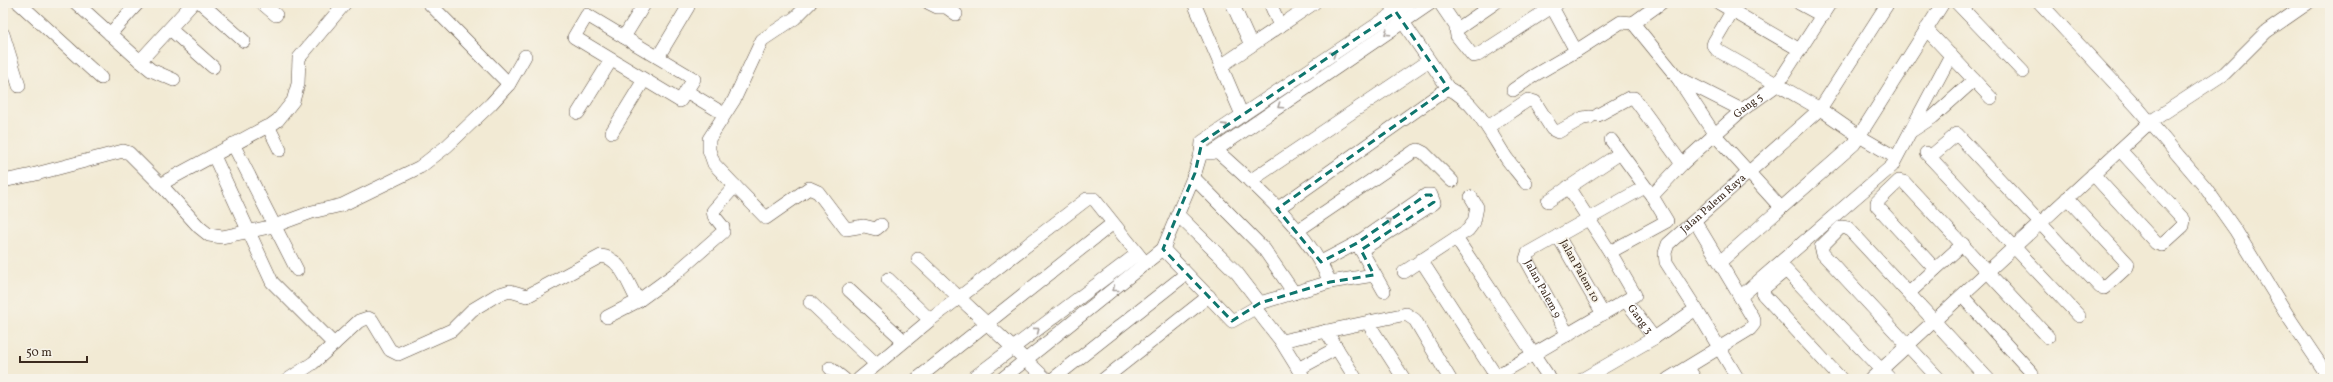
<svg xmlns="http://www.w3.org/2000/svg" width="2333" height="382" viewBox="0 0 2333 382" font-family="Vollkorn,serif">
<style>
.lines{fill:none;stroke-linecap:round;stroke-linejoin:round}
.minor-casing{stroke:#564739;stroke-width:14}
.minor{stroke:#fff;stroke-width:13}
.oneway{stroke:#a79f9a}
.marked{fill:none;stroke:#0f766e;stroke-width:3;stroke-dasharray:8 5;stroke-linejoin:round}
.labels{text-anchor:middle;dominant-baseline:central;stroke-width:3.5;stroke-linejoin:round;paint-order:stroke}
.street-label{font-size:11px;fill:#3b2a1e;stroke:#f7f3e8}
</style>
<rect width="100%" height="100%" fill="#f7f3e8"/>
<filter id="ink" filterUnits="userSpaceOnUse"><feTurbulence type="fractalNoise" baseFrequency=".025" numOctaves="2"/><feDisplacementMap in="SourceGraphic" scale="8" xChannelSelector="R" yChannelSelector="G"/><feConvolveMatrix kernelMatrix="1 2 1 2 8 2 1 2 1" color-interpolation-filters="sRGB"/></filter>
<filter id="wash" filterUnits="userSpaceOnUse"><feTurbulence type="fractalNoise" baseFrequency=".012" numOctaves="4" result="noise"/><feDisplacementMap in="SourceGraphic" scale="16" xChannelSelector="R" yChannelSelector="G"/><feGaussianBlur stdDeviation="0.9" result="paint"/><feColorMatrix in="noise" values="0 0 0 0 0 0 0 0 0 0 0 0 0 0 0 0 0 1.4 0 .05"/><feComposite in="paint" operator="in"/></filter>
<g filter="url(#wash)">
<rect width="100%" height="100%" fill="#f2ead4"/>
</g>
<g filter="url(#ink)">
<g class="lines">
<defs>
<g id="minor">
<polyline points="19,3 101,78"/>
<polyline points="76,3 140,61 193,3"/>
<polyline points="201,3 244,41"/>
<polyline points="262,3 276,15"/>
<polyline points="929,3 937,7 946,7 956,14"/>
<polyline points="1194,3 1242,115"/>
<polyline points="1232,3 1251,45"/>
<polyline points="1270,3 1280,26"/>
<polyline points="1440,3 1457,28"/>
<polyline points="1495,3 1456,30 1457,36 1473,56 1478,55 1558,3"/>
<polyline points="1719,3 1800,50"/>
<polyline points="1737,3 1714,42 1713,45 1717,50 1820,109 1859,136 1895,157"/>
<polyline points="1799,3 1823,16"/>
<polyline points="1957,3 2023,72"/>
<polyline points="2040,3 2137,107 2205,187 2236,231 2291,321 2330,379"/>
<polyline points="1552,7 1576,51 1621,22 1633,23 1661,3"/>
<polygon points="587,15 694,79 680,101 574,37"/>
<polyline points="1633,23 1677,77"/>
<polyline points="170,29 213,67"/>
<polyline points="1926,29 1991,98"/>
<polyline points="3,34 19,86"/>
<polyline points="110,34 138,3"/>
<polyline points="624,37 645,3"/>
<polyline points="658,57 688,7"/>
<polyline points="140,61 151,70 174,80"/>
<polyline points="1221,66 1314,3"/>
<polyline points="509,84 525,56"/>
<path d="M1448,88C1477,103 1490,133 1507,159C1513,167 1520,175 1526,183"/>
<polyline points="1513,90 1533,76 1576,51"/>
<polyline points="686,91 724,114"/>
<polyline points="1742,110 1677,77 1715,135 1781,208"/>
<polyline points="578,113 611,60"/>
<polyline points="1598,115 1629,98 1634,98 1682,164"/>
<polyline points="1488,127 1528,100 1535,102 1552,129 1558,132 1583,118 1590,117"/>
<polyline points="267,128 278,120 293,101 298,84 299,58 345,3"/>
<polyline points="612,132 644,80"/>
<polyline points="1910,132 1933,117 1974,80"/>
<polyline points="233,144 297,270"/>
<path d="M1216,150C1258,188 1307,229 1330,282"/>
<polyline points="1201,153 1212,153 1216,150 1431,3"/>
<polyline points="1926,153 2079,316"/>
<path d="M214,156L272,282L334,344L359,321L368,318L372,320L390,350L398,354L452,330L472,310L497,295L510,291L527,296L601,256C621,257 629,287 638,301L675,274L723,232V227L714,216L713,211L735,186L714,164L709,150V139L734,100L762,40L795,18L810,3"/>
<polyline points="1930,157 1957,134 2100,287 2104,288 2127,267 2128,264 2067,198"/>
<polyline points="2093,174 2156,243 2162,245 2183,226 2184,220 2120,150"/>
<polyline points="1193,177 1264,249 1294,293"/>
<polyline points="3,181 32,175 123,151 129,153 162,186 168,180 266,127 270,130 280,150"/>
<polyline points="1250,181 1428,61"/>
<polyline points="162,186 199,227 209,235 222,237 274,226 312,212 342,205 420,167 447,146 491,104 509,84 429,3"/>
<polyline points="735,186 766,218 809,188 818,192 846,229 864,226 876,229 881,225"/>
<path id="s1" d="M1652,196L1682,164L1742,110L1777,85L1830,3"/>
<polyline points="1548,201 1619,154"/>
<polyline points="1277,209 1448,88 1390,3"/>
<polyline points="1179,216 1237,273 1260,303"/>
<polyline points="1297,231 1413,152 1418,150 1424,153 1452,181"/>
<path id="s2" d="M1558,236L1528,253L1526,259L1568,335"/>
<polyline points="1456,238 1550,379"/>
<polyline points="1357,243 1384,291"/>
<polyline points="1163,249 1232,321 1255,308 1260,303 1330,282 1374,275"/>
<polyline points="1610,252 1667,221 1652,196 1611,140"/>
<polyline points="918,259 1046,379"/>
<polyline points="1421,260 1496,376"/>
<polyline points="1321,262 1357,243 1426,195 1431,195 1434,203 1361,250"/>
<polyline points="1720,262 1854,144 1943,3"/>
<polyline points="1935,269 1877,206 1877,202 1899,181 1904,182 2048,337"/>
<polyline points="1404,272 1468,230 1474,222 1477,207 1471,197"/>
<polyline points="888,279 930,320"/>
<polyline points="849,290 904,341"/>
<polyline points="1909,293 1963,244"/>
<polyline points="1962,296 2032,373"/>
<polyline points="1740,297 1892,166 1951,55"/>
<path id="s3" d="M1626,301L1654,338"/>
<polyline points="810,302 876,364"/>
<polyline points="1255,308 1281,341 1302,375"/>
<polyline points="1696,309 1738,379"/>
<polyline points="1603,314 1558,236 1643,188"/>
<polyline points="607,317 638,301"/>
<polyline points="1368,323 1404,379"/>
<polyline points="1326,331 1356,379"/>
<polyline points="1281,341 1406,314 1415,320 1450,379"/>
<polyline points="830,368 844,379"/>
<polyline points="1688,368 1695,379"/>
<polyline points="1298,369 1337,348"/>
<polyline points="289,379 313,363 334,344"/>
<polyline points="859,379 930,320 1087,199 1094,199 1146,264"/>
<polyline points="917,379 1112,224"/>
<polyline points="972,379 1137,254"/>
<polyline points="1002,379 1163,249 1195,173 1201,153 1202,142 1409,3"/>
<polyline points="1053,379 1186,274"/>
<polyline points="1104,379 1209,296"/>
<polyline points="1491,379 1635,295 1610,252 1568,187"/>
<path id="s4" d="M1583,379L1654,338L1696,309L1666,262L1665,253L1668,244L1820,109L1888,3"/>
<polyline points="1668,379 1750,329 1754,324 1754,320 1695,221"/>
<polyline points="1841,379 1763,294 1764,288 1786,270 1890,379"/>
<polyline points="1871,379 2150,122 2225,73 2266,32 2308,3"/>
<polyline points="1939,379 1823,254 1821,247 1841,227 1848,228 1988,379"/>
</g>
</defs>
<!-- minor casing -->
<use href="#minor" class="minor-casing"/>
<!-- minor -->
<use href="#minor" class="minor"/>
</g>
<!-- one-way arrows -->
<defs><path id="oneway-chevron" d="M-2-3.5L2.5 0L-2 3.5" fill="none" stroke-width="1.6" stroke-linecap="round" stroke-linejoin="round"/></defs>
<g class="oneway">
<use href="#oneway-chevron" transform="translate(1387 33) rotate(146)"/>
<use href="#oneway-chevron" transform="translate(1333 54) rotate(-34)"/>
<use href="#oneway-chevron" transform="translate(1280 106) rotate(146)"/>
<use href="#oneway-chevron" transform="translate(1225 126) rotate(-33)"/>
<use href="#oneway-chevron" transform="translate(1389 221) rotate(-34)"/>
<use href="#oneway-chevron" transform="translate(1115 289) rotate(141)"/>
<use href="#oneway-chevron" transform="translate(1037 330) rotate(-37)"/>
</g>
</g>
<!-- marked area -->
<path class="marked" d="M1396,12L1448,88L1277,209L1321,262L1357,243L1426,195H1431L1434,202L1361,250L1374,275L1330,282L1260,303L1232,321L1163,249L1195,173L1202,142Z"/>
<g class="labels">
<!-- street labels -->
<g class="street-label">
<text stroke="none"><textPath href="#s1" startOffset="132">Gang 5</textPath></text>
<text stroke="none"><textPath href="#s4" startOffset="268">Jalan Palem Raya</textPath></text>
<text transform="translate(1579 271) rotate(61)">Jalan Palem 10</text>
<text stroke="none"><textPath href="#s2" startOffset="75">Jalan Palem 9</textPath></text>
<text stroke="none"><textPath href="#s3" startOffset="23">Gang 3</textPath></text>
</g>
</g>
<!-- margin -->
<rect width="2333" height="382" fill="none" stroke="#f7f3e8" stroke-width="16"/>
<!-- scale -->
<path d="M20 356v6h67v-6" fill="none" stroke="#3b2a1e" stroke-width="2"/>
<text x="26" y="356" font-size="12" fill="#3b2a1e" stroke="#f7f3e8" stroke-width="3" paint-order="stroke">50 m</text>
</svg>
